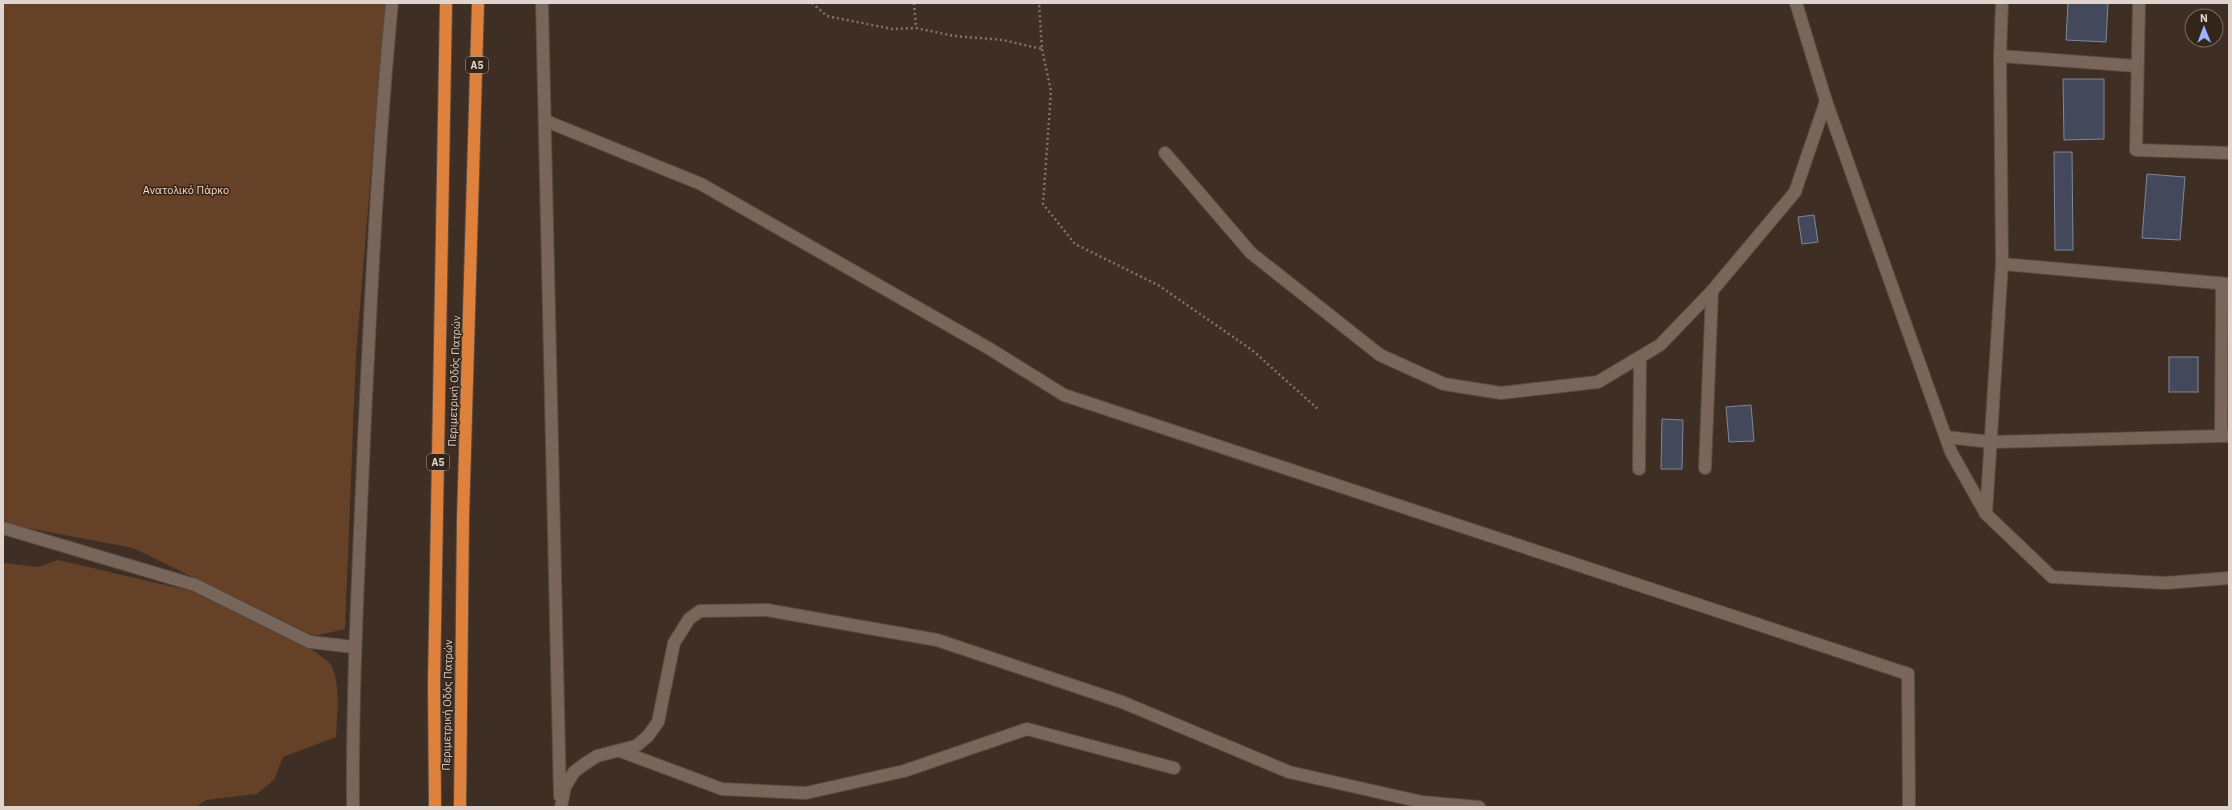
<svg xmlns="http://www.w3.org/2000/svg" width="2232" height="810" viewBox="0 0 2232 810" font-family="'IBM Plex Sans',sans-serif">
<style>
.green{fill:#654128}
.building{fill:#43495a;stroke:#80879a}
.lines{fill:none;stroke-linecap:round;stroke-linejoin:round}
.minor-casing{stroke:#594b43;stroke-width:14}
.highway-casing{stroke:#594b43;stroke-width:14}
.path{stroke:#82746c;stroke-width:2.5;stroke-dasharray:2 3;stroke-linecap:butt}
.minor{stroke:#78665a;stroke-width:12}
.highway{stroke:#dd813d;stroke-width:12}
.labels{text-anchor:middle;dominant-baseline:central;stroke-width:3;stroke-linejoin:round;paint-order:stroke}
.shield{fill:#34251a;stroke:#aca098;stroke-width:1}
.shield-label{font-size:10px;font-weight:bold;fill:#dfd5ce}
.park-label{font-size:11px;fill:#fbd9c3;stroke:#34251a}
.street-label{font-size:11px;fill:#dfd5ce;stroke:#34251a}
</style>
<rect width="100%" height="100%" fill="#3e2e24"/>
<!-- green -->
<g class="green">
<polygon points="3,3 385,3 356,355 345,629 314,636 133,548 12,525 3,519"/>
<path d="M58,560L191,591L314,651C319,655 328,660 331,665C341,682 337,718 336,737L283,757L274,780L257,794L206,800L196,807H3V563L38,567Z"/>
</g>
<!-- building -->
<g class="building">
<polygon points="2068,3 2108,3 2106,42 2066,40"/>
<polygon points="2063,79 2104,79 2104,139 2064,140"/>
<polygon points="2054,152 2072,152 2073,250 2055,250"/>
<polygon points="2147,174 2185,177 2180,240 2142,238"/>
<polygon points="1814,215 1818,242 1802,244 1798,217"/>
<rect x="2169" y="357" width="29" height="35"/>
<polygon points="1751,405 1754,441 1729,442 1726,407"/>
<polygon points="1662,419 1683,420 1682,469 1661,469"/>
</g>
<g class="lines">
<defs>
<g id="minor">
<polyline points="542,3 560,796"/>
<polyline points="1796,3 1826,101 1951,452 1986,514 2052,577 2165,583 2229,578"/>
<polyline points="2002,3 2000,56 2002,264 2229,284"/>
<polyline points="2139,3 2136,150 2229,153"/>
<polyline points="2000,56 2136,66"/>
<polyline points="546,121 701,184 990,349 1064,395 1908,674 1909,807"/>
<polyline points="1165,153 1251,253 1380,355 1444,384 1501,393 1598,382 1660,345 1712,291 1795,192 1826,101"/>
<polyline points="2222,284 2221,436 2227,436"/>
<polyline points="1946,437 1991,442 2221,436"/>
<polyline points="1705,468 1712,291"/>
<polyline points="1639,469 1640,357"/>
<polyline points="1986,514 2002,264"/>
<polyline points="3,528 195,585 310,642 354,647"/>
<polyline points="620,751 722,789 806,793 904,771 1027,729 1174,768"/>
<path d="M353,807C352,684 359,562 364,439C371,294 378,148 392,3"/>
<polyline points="561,807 565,787 574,772 583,765 597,756 636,746 648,736 658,722 674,643 689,619 700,611 767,610 937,640 1122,702 1289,772 1422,802 1479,807"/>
</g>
<g id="highway">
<polyline points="435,807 434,684 446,3"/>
<polyline points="460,807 463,519 478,3"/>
</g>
</defs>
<!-- minor casing -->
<use href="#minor" class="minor-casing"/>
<!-- highway casing -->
<use href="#highway" class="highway-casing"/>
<!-- path -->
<g class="path">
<polyline points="812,3 827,16 892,29 916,28 954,36 1003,40 1042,49 1039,3"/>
<polyline points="914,3 916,28"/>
<polyline points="1042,49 1051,91 1043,204 1075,244 1158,285 1252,350 1319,410"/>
</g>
<!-- minor -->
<use href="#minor" class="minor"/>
<!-- highway -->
<use href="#highway" class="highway"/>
</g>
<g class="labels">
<!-- shield labels -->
<g class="shield">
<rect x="466" y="57" width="22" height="16" rx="3"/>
<rect x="427" y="454" width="22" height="16" rx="3"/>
</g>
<g class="shield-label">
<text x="477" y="65">Α5</text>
<text x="438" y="462">Α5</text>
</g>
<!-- park labels -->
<g class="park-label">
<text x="186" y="190">Ανατολικό Πάρκο</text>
</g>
<!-- street labels -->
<g class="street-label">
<text transform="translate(454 381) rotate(-88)">Περιμετρική Οδός Πατρών</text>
<text transform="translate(447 705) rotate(-89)">Περιμετρική Οδός Πατρών</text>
</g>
</g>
<!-- border -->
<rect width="2232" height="810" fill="none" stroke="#dfd5ce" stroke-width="8"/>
<!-- north arrow -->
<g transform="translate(2204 28) rotate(359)"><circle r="19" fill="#34251a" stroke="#786b62"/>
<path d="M0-3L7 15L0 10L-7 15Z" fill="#9bb4fd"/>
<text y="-6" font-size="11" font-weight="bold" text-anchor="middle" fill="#dfd5ce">N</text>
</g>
</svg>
